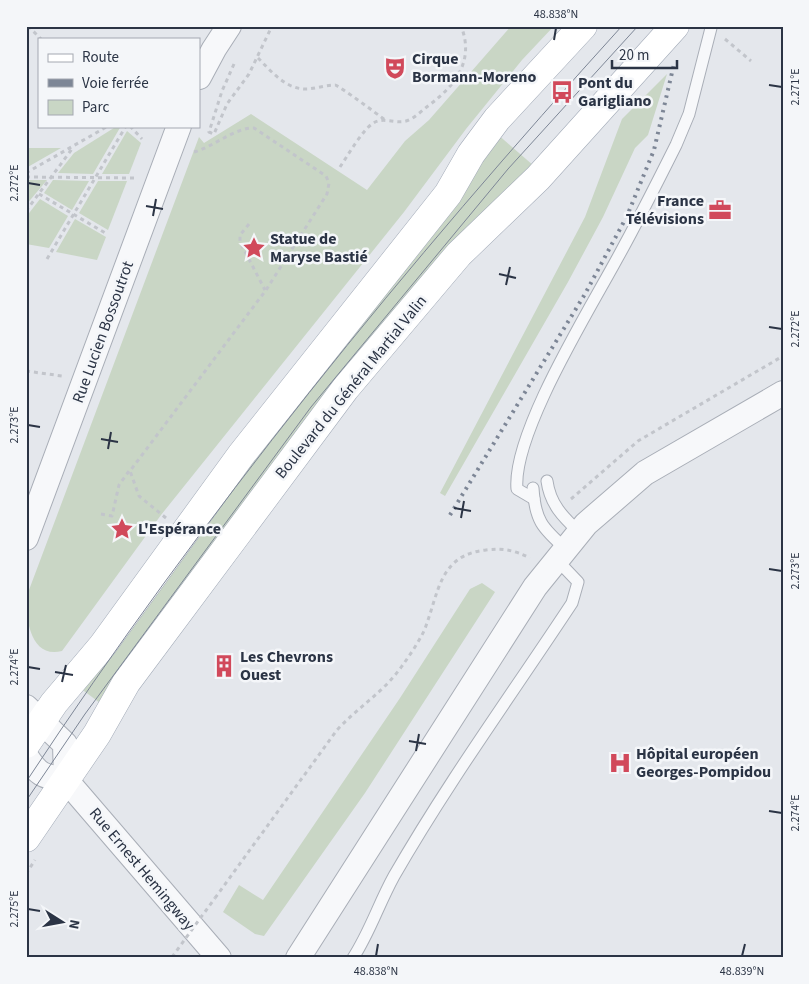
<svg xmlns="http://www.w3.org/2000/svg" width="809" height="984" viewBox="0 0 809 984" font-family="'Source Sans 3',sans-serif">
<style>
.green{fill:#c9d6c5}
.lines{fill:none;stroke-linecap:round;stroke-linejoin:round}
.lane-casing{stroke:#a9aeb7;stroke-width:13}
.street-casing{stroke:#a9aeb7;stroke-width:26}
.primary-casing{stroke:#a3abb8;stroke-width:29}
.path{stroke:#c2c5cb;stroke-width:3;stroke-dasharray:4 4;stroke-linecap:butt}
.lane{stroke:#f7f8fa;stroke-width:11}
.street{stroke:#f7f8fa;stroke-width:24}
.primary{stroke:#fff;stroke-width:28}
.tram{stroke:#7d8696;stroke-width:1}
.rail{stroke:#7d8696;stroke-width:4;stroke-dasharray:2.5 5;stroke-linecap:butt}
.path-bridge{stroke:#c2c5cb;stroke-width:3;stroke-dasharray:4 4;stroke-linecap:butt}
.ticks{fill:none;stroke:#2b3445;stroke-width:2}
.labels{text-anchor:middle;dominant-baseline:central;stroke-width:5;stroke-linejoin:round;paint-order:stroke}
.poi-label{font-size:16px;font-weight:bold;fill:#2b3445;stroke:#f4f6f9;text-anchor:start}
.street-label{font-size:16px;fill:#2b3445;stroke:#f4f6f9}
.neatline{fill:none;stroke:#2b3445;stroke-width:2}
.ticks-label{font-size:12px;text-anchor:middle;fill:#2b3445}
</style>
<rect width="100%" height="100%" fill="#e4e7ec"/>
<!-- green -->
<g class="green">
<path d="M511,26H554L522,60L466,129L404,212L161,515L62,651C31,659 26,620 26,598L199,137L204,143L251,114L367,190L405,141L429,120Z"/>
<polygon points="667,74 648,135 635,148 603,217 568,282 445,496 440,493 585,217 622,119"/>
<polygon points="117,126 121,126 93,174 58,173 74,153"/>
<polygon points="127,131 141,143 129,174 102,174"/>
<polygon points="496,133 534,166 100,703 80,688"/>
<polygon points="26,148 61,148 26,168"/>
<polygon points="26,180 47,180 26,205"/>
<polygon points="53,180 89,181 72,210 44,193"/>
<polygon points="98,181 127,181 108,230 79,213"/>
<polygon points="40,199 68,216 49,248 26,244 26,217"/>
<polygon points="75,219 106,237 97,260 56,252"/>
<polygon points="482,583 495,592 365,793 264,936 255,934 223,912 239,885 263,900 400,698 470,589"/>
</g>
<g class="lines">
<defs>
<g id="lane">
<path d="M547,481C550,504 563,517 579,532"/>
<path d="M533,488C535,520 542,528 566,549"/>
<path d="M534,499L517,489C512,434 590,309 618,257C638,221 657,183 676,145L689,114L711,28"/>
<path d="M353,958C370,932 379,903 394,876C448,782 512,694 572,603L578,582L557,560"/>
</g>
<g id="street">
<polyline points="199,77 214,49 229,26"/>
<polyline points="26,538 179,126"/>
<polyline points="26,707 65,744 66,780"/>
<path d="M26,756C39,776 43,776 66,780"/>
<polyline points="66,780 219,958"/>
<polyline points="298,958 535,587 586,524 645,473 783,393"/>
</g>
<g id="primary">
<polyline points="26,744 54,703 103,645 241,455 448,194 471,154 497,119 583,26"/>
<polyline points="26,838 97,734 126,683 345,389 459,254 538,178 675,26"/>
</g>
</defs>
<!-- lane casing -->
<use href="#lane" class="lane-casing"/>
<!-- street casing -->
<use href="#street" class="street-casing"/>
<!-- primary casing -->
<use href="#primary" class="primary-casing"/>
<!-- path -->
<g class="path">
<polyline points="28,26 41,39"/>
<polyline points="725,39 751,61"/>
<path d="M258,58C272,72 286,90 308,89C317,88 327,85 335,85C338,85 380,116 385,120"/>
<polyline points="234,64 222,91 209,132 214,134 227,104 249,74 272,26"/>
<polyline points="130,126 142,139"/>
<path d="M340,167C348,155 362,131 372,124C382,116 394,124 406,121C414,119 421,111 428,106C455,86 475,61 461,26"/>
<polyline points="26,173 108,126"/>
<polyline points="26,177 135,178"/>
<polyline points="39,194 107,234"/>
<polyline points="26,211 72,149"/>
<polyline points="249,224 240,235 240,242 265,290"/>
<polyline points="47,259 126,126"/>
<polyline points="26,371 62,376"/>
<polyline points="571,499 638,441 783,356"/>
<polyline points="101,514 112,516 119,485 129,471"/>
<path d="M166,518L139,496L130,471L266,290L327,194L329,183L326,176L254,128C236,127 213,147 194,152"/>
<polyline points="26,874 35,860"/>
<path d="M215,898L337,730C358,707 384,692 402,666C410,655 418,643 424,631C439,594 438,555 486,550C503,548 514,550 530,558"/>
<polyline points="171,958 172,957"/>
</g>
<!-- lane -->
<use href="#lane" class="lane"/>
<!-- street -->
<use href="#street" class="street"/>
<!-- primary -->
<use href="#primary" class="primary"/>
<!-- tram -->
<g class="tram">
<path d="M26,782C203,513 406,264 622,26"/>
<polyline points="26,801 85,714 311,407 508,169 638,26"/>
</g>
<!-- rail -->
<polyline class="rail" points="450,515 585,294 627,216 654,150 674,64"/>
<!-- path-bridge -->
<polyline class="path-bridge" points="172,957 215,898"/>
</g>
<!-- ticks -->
<path class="ticks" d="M554,40L556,28M769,85L782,87M28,183L40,185M146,206L163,209M153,216L156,199M499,274L516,278M506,285L510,267M769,327L782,329M28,425L40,427M101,439L118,442M108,449L111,432M454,508L471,511M461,518L464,501M769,569L782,571M28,667L40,669M55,672L73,675M62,682L66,665M409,741L426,744M416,751L419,734M769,811L782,813M28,909L40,911M376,956L378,944M742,956L745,944"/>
<!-- icons -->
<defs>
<symbol id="theatre-bare" viewBox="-9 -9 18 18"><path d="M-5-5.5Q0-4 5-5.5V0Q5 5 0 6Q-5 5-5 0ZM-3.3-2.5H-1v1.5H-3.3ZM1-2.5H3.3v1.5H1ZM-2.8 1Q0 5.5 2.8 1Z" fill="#d1495b" stroke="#f4f6f9" stroke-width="2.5" paint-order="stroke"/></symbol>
<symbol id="bus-bare" viewBox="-9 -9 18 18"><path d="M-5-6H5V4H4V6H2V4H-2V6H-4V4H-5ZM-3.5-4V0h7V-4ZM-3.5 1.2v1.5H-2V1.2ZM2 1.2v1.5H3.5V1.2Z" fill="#d1495b" stroke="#f4f6f9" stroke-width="2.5" paint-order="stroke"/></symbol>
<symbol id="office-bare" viewBox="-9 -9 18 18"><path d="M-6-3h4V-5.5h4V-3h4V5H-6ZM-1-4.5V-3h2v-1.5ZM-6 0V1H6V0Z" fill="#d1495b" stroke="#f4f6f9" stroke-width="2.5" paint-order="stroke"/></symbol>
<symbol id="sight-bare" viewBox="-9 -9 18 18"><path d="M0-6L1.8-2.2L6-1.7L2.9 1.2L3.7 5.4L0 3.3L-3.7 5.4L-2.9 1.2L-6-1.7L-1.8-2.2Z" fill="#d1495b" stroke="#f4f6f9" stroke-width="2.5" paint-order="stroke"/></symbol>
<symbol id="building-bare" viewBox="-9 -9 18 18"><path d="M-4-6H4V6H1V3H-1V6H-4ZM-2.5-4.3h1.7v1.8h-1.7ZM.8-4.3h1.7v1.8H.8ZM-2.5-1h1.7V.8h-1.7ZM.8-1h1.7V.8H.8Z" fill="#d1495b" stroke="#f4f6f9" stroke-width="2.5" paint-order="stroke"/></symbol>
<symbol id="hospital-bare" viewBox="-9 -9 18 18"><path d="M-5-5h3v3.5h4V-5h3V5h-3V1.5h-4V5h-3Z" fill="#d1495b" stroke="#f4f6f9" stroke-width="2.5" paint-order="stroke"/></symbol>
</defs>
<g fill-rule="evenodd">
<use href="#theatre-bare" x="379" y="52" width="32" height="32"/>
<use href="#bus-bare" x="546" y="76" width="32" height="32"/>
<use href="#office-bare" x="704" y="194" width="32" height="32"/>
<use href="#sight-bare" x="238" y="232" width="32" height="32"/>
<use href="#sight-bare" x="106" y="513" width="32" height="32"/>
<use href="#building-bare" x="208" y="650" width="32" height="32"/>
<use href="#hospital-bare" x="604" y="747" width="32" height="32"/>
</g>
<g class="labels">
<!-- poi labels -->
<g class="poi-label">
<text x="412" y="59">Cirque<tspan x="412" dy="18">Bormann-Moreno</tspan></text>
<text x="578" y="83">Pont du<tspan x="578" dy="18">Garigliano</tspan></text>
<text x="704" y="201" text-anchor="end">France<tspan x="704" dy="18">Télévisions</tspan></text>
<text x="270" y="239">Statue de<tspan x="270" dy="18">Maryse Bastié</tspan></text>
<text x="138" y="529">L'Espérance</text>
<text x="240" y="657">Les Chevrons<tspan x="240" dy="18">Ouest</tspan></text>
<text x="636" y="754">Hôpital européen<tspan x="636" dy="18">Georges-Pompidou</tspan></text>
</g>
<!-- street labels -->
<g class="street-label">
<text transform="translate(103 332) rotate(-70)">Rue Lucien Bossoutrot</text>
<text transform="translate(351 387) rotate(-51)">Boulevard du Général Martial Valin</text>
<text transform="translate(142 869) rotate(50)">Rue Ernest Hemingway</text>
</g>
</g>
<!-- border -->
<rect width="809" height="984" fill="none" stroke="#f4f6f9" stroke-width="55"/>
<!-- legend -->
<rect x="38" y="38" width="162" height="90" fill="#f4f6f9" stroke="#a4a8b1"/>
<rect x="48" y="54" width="25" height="8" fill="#ffffff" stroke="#a4a8b1"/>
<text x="82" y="62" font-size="15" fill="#2b3445">Route</text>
<rect x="48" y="79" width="25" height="8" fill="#7d8696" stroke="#a4a8b1"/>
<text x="82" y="88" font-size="15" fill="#2b3445">Voie ferrée</text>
<rect x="48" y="100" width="25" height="15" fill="#c9d6c5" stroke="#a4a8b1"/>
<text x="82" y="112" font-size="15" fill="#2b3445">Parc</text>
<!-- north arrow -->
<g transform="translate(62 922) rotate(101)" stroke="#f4f6f9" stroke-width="4" paint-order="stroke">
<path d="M0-4L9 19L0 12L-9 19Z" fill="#2b3445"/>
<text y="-8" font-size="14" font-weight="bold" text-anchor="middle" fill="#2b3445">N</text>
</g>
<!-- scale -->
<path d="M612 60v8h65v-8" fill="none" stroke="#2b3445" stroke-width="2.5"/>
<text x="619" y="60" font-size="15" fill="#2b3445" stroke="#f4f6f9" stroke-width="4" paint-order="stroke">20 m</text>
<rect x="28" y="28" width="754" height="928" class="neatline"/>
<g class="ticks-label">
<text x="556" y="18">48.838°N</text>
<text transform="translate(795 87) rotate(-90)" y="4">2.271°E</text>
<text transform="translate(14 183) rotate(-90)" y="4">2.272°E</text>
<text transform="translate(795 329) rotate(-90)" y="4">2.272°E</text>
<text transform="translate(14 425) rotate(-90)" y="4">2.273°E</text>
<text transform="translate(795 571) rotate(-90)" y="4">2.273°E</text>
<text transform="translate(14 667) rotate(-90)" y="4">2.274°E</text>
<text transform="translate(795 813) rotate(-90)" y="4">2.274°E</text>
<text transform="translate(14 909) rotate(-90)" y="4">2.275°E</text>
<text x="376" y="975">48.838°N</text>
<text x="742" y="975">48.839°N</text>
</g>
</svg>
